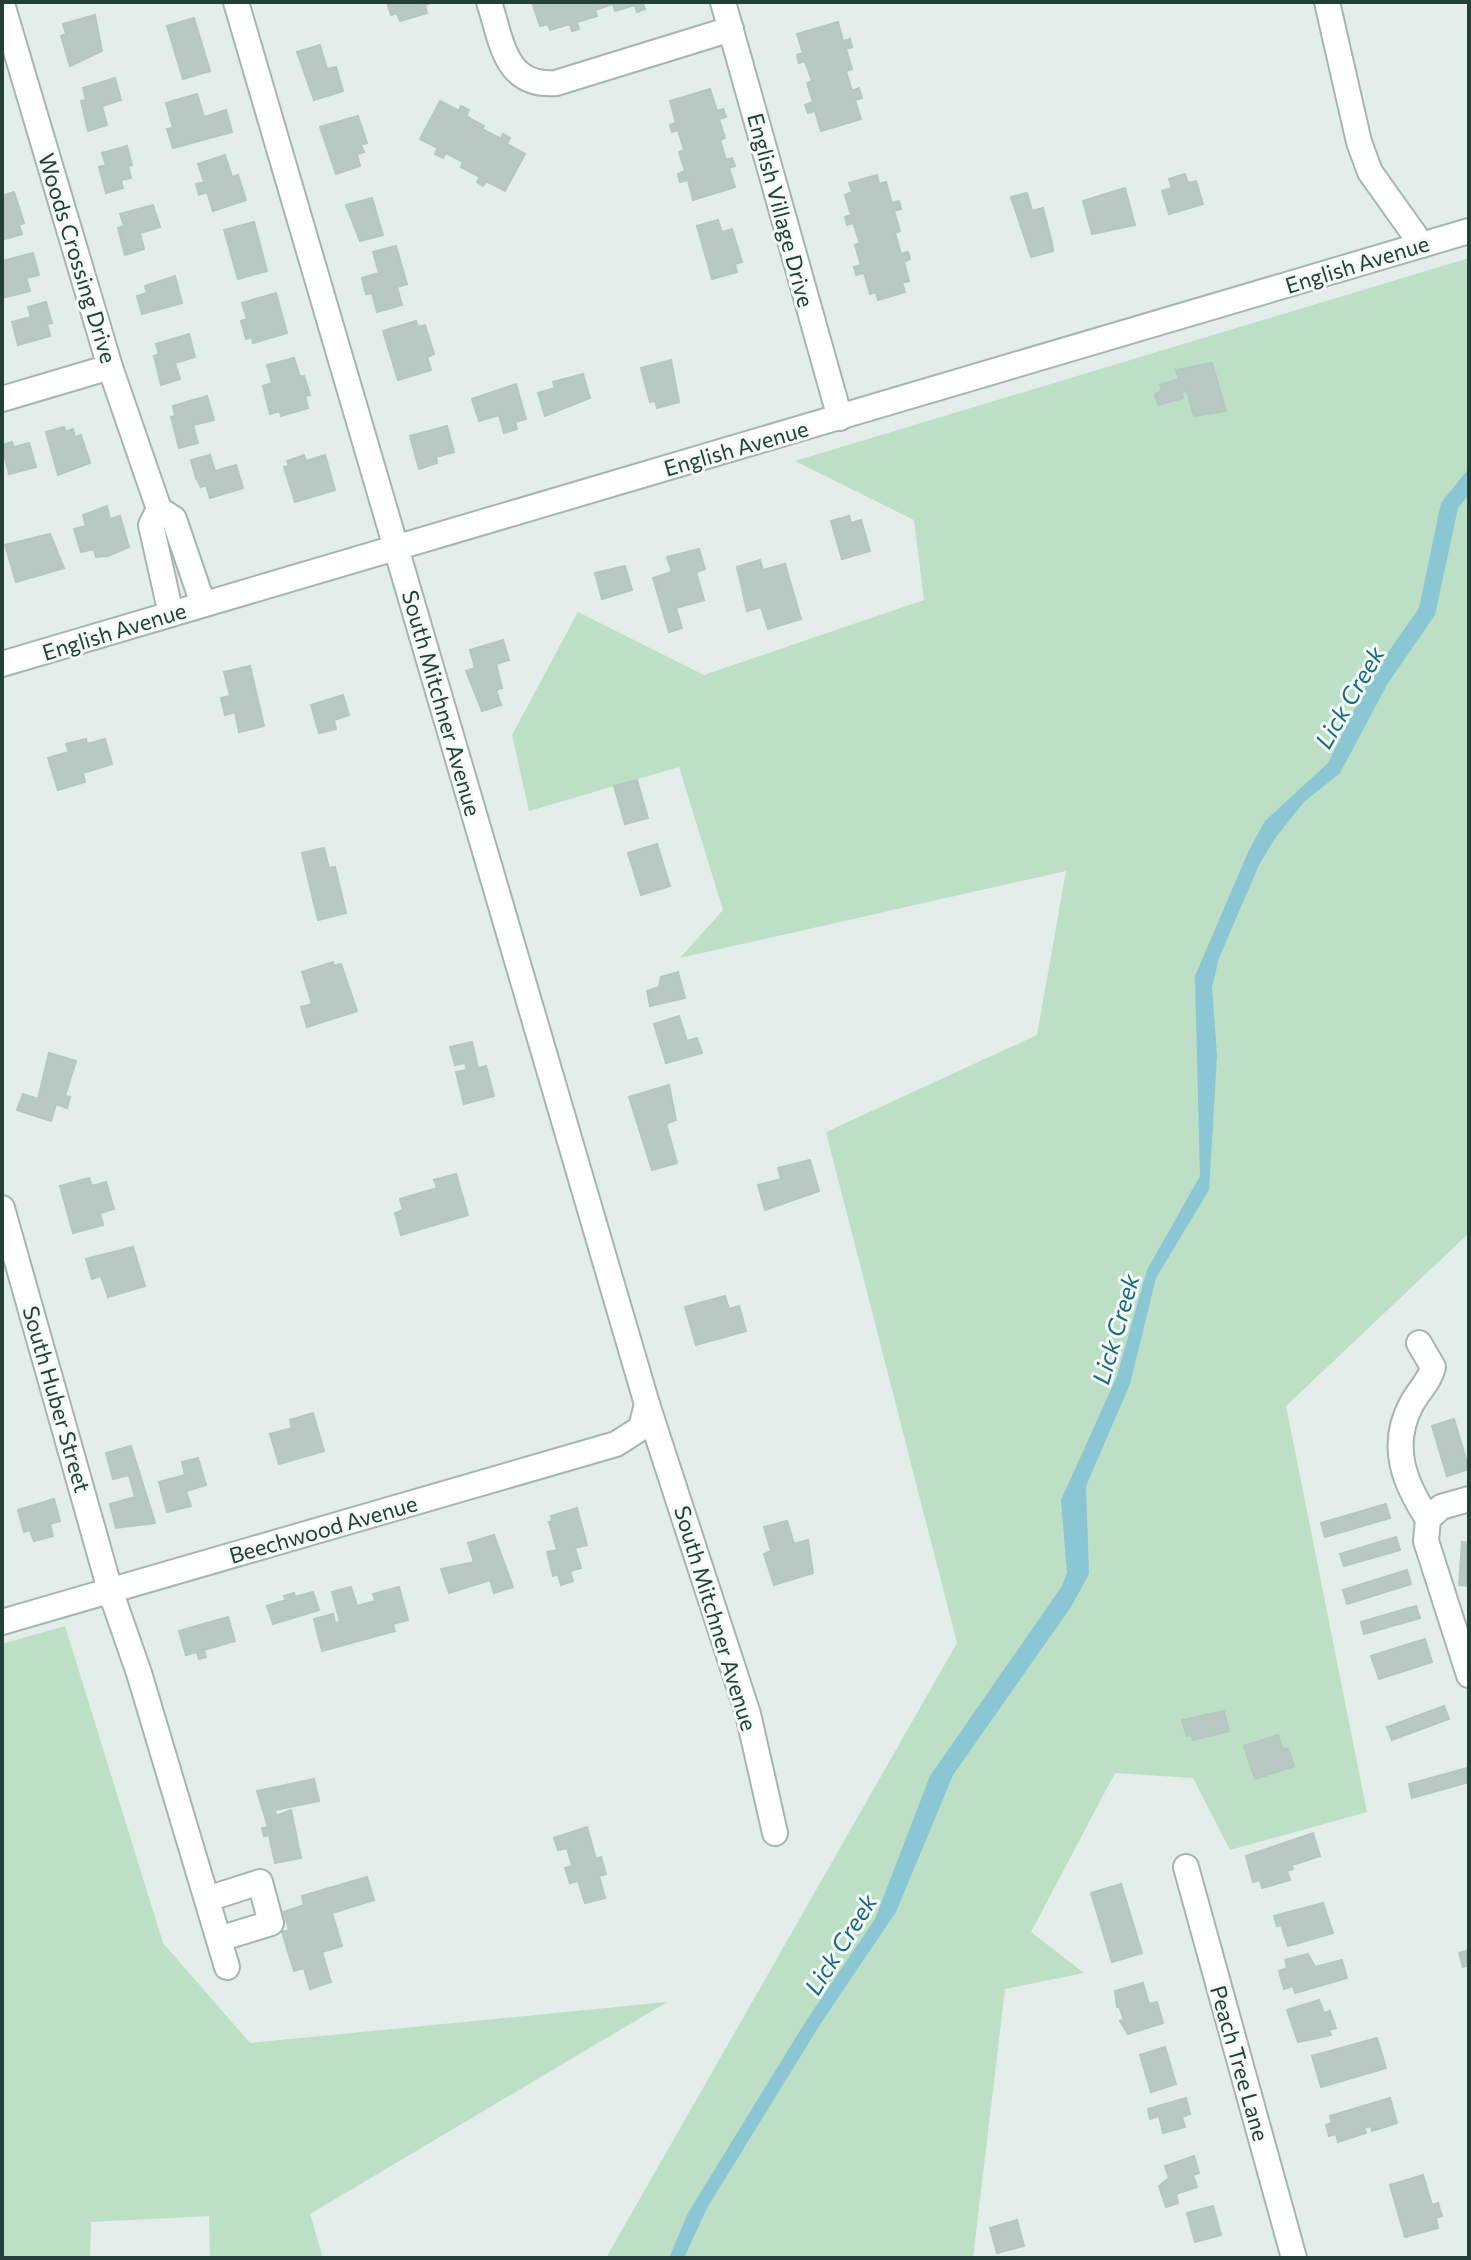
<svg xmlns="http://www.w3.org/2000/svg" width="1471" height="2260" viewBox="0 0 1471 2260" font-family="Commissioner,sans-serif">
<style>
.green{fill:#bcdfc6}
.water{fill:#8ac6d3}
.building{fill:#b8c8c2;stroke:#b5c7c0;stroke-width:2}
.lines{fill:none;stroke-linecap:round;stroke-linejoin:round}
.minor-casing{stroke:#a5b5b0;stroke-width:28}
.minor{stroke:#fff;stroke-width:24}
.labels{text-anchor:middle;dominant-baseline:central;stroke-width:6;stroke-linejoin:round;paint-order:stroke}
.street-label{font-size:22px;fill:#223f38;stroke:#f4faf7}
.water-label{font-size:24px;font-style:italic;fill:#1a6a7d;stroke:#f4faf7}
</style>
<rect width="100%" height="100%" fill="#e3ede9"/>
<!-- green -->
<g class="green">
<polygon points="1469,258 1469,1233 1286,1406 1367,1812 1230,1850 1193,1778 1115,1773 1031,1932 1084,1973 1005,1989 973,2258 606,2258 957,1643 826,1132 1037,1035 1066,871 680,958 723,910 679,767 529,811 512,735 578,612 704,675 924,600 914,520 795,461"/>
<polygon points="65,1626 163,1943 250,2043 667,2002 310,2214 323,2258 210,2258 209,2216 91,2222 90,2258 2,2258 2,1644"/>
</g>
<!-- water -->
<polygon class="water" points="1469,468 1469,494 1458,508 1435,615 1388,683 1340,773 1304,802 1276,837 1259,865 1219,958 1212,987 1217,1056 1209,1190 1156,1278 1130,1384 1086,1486 1089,1574 1071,1607 953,1775 896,1912 821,2023 707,2208 684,2258 669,2258 688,2213 806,2021 875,1919 930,1776 1062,1586 1067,1573 1061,1500 1117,1376 1147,1270 1200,1176 1195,976 1249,850 1265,821 1328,763 1369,680 1419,608 1441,503"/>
<!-- building -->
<g class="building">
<polygon points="387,2 431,2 431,3 425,5 427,13 400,21 397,13 391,15"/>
<polygon points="532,2 648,2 643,4 645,9 637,12 635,5 615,11 613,4 595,10 597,16 577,22 579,29 572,31 570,24 550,30 548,24 540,26"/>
<polygon points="95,15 102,51 70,66 61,36 66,34 63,24"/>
<polygon points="194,18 210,71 183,79 167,26"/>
<polygon points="838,22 843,41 850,39 852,47 846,49 852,69 846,71 852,91 859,88 862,98 855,100 861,119 821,131 815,111 808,113 805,105 813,102 807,83 812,81 805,61 799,63 797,55 803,53 797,34"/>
<polygon points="320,45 327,69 336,67 343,91 314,100 297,52"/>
<polygon points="115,78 121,100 102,106 107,125 88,131 81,101 86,100 83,88"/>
<polygon points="710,89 717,111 723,109 726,117 719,119 725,138 720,140 726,160 732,158 735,166 729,168 735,187 693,200 688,180 680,182 678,174 685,171 679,152 684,150 678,130 672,132 670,125 676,123 670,101"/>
<polygon points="197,94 204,117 226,110 232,132 173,148 167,129 173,128 166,103"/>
<polygon points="440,101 459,111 461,106 469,110 466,116 484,126 482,129 501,139 503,134 510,138 507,144 525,154 505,191 486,181 483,186 477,182 480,177 461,167 463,162 446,153 443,158 435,154 438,148 420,139"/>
<polygon points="358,116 367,143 361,145 364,152 357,154 360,166 336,174 320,127"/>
<polygon points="127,146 132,165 128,166 131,178 121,180 123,188 106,193 99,167 106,165 102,153"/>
<polygon points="225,155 232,177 238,175 246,200 213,211 207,192 199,195 196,184 204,182 198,164"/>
<polygon points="1185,174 1188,183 1196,181 1203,204 1169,214 1162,191 1172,188 1169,179"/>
<polygon points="877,175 879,184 886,182 892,203 899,201 901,209 894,211 900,231 895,233 901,254 908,252 910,259 904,262 909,281 902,283 905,292 878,300 876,292 870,294 864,273 856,275 854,267 861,265 855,245 860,243 853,223 847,225 845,217 851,215 845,195 852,192 849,183"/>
<polygon points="1125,188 1135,225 1092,234 1083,201"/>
<polygon points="14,192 24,223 19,225 22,234 2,240 2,196"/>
<polygon points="1027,193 1032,211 1043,208 1052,243 1053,251 1031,257 1011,197"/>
<polygon points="372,198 383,235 360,241 346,205"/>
<polygon points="153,205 160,227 140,233 144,249 125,255 118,228 124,226 120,214"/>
<polygon points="718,220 722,232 732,229 742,262 735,264 737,272 712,279 697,226"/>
<polygon points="254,222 267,271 238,279 224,230"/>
<polygon points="396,246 407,284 397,287 402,305 377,312 372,293 366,294 362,278 379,273 373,252"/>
<polygon points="33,253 39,275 26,278 30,291 2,298 2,261"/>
<polygon points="175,276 182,303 142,314 137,296 147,293 145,286"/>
<polygon points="276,293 287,333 253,343 252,337 246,339 241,321 247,319 242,303"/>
<polygon points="46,302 52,323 47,324 50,336 18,345 12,322 31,317 28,307"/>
<polygon points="416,321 418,327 425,325 434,354 427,357 431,370 398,380 383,331"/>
<polygon points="189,334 195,357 175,363 180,379 161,385 154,356 159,354 156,344"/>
<polygon points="294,358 300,377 304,376 310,395 305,396 308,408 281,416 280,411 270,414 263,386 272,383 267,365"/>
<polygon points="671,360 679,402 657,408 655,401 650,402 641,368"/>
<polygon points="1212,363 1226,411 1194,416 1187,391 1181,392 1183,398 1158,405 1155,394 1162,391 1160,385 1179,379 1176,370"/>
<polygon points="583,374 590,398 545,416 538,393 555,388 553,382"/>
<polygon points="516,384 526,419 515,422 517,429 504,433 499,415 479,421 472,399"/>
<polygon points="207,396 214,420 193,425 198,443 179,448 171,417 175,416 173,406"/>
<polygon points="447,426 454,452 436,457 437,463 419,469 410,436"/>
<polygon points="64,427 66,432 73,429 75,437 81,435 90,463 58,475 46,432"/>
<polygon points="12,442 14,447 29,443 36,467 9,474 2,445"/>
<polygon points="210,455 215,471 236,465 243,488 210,498 206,485 201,487 196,478 191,460"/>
<polygon points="304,455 306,461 325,455 335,490 295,502 284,467 289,466 287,461"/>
<polygon points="107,506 110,519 120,516 129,547 108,556 96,557 94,549 81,552 74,529 86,526 83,515"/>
<polygon points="849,516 851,523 861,520 870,551 842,559 831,521"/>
<polygon points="50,534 64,568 16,582 5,545"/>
<polygon points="699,549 705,569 696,572 704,600 676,608 682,628 669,632 653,578 672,572 667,557"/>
<polygon points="760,560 763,570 785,564 801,619 768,629 761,607 747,611 737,567"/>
<polygon points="625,566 632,590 602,599 595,573"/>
<polygon points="503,640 509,660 496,664 502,688 496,690 501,705 482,711 466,671 475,668 470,650"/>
<polygon points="250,666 264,726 239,732 235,712 225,715 221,698 230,696 224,672"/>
<polygon points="343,695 349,715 334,720 336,729 319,733 311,705"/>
<polygon points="86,739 87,744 105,739 112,764 83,773 85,782 58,790 48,758 69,752 66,744"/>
<polygon points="637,780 648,818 625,824 614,786"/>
<polygon points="657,844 670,886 641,895 628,853"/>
<polygon points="324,848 329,868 335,867 346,913 318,920 302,853"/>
<polygon points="333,962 334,966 341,964 357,1011 307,1027 301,1007 312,1004 302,972"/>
<polygon points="678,972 685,998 650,1006 647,991 659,987 661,977"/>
<polygon points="679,1016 687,1041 697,1038 702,1053 666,1063 654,1024"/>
<polygon points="472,1042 478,1068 486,1066 494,1096 464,1104 456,1072 467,1070 465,1063 455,1065 450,1047"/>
<polygon points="49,1053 76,1061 65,1096 70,1097 67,1108 56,1104 51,1121 17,1110 23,1094 38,1099"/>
<polygon points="669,1085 676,1120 666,1124 677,1163 652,1170 629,1097"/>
<polygon points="810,1160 819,1191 765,1210 758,1185 781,1179 778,1168"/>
<polygon points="456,1174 468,1215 401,1235 395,1213 403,1210 400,1199 437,1188 434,1180"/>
<polygon points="89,1178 92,1186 106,1182 114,1209 100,1213 103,1225 73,1233 60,1186"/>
<polygon points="133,1247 145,1286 108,1297 101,1276 92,1279 86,1259"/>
<polygon points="725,1296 729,1309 739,1306 746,1331 696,1345 685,1307"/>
<polygon points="313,1413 324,1451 279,1464 270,1434 292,1428 290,1420"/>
<polygon points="1454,1419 1469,1469 1447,1476 1432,1426"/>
<polygon points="131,1446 155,1523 116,1528 110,1504 135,1497 129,1475 113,1479 106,1453"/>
<polygon points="198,1458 206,1485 186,1491 191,1506 167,1512 159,1482 185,1475 182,1462"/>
<polygon points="54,1499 60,1521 50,1524 53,1536 34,1541 30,1530 24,1532 18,1510"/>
<polygon points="1386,1504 1390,1518 1325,1537 1321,1523"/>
<polygon points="577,1508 587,1545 575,1548 581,1568 570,1571 573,1581 561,1585 558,1574 553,1576 547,1552 557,1550 549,1522 552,1521 551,1516"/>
<polygon points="787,1521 794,1544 808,1540 813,1573 774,1585 764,1554 771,1551 764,1527"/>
<polygon points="494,1535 513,1587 494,1593 490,1580 449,1593 441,1569 474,1562 468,1543"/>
<polygon points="1396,1537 1400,1550 1344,1566 1340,1554"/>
<polygon points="1462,1542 1469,1543 1469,1586 1459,1585"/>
<polygon points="1407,1570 1411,1584 1347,1604 1343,1590"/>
<polygon points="351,1587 357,1606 375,1601 373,1594 399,1587 408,1620 393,1624 395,1631 322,1651 314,1619 333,1614 335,1623 340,1622 332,1592"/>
<polygon points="313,1592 319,1610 273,1624 267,1606 286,1600 284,1596 294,1593 295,1597"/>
<polygon points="1416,1606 1420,1618 1364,1634 1361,1622"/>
<polygon points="228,1617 235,1641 204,1650 206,1657 199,1659 197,1652 186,1655 179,1631"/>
<polygon points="1425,1639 1432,1662 1379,1679 1371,1656"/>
<polygon points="1444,1706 1449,1719 1392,1740 1387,1727"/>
<polygon points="1224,1711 1229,1731 1193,1740 1191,1735 1187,1736 1182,1720"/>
<polygon points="1278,1735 1283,1750 1288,1748 1294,1766 1255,1779 1244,1746"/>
<polygon points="1467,1768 1469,1782 1412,1798 1409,1784"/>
<polygon points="314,1779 319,1801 275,1810 276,1816 291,1810 301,1858 275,1863 269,1835 264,1836 262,1828 268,1827 257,1791"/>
<polygon points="587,1827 596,1859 601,1857 606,1874 599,1876 605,1898 585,1903 578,1881 570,1883 565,1868 572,1866 567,1848 558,1850 554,1838"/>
<polygon points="1313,1833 1320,1856 1292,1865 1293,1869 1287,1871 1290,1880 1262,1888 1260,1880 1253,1882 1246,1856"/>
<polygon points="367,1877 374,1900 332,1913 342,1946 322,1952 331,1982 310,1989 304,1968 294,1971 282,1932 289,1930 284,1912 304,1905 302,1896"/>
<polygon points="1121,1884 1142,1953 1112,1962 1091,1893"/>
<polygon points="1323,1903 1333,1933 1288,1946 1281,1925 1277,1926 1274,1916"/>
<polygon points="1469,1950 1469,1965 1463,1967 1459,1953"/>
<polygon points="1308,1954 1315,1967 1342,1960 1347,1978 1295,1993 1293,1986 1284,1989 1279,1971 1287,1968 1285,1960"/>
<polygon points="1143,1983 1149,2004 1157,2002 1163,2023 1128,2034 1120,2021 1124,2020 1119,2006 1117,2007 1115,1991"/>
<polygon points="1319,2000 1324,2013 1330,2011 1336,2028 1329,2030 1331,2035 1298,2042 1287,2010"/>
<polygon points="1377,2038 1386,2068 1321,2087 1312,2056"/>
<polygon points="1165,2047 1176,2084 1151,2092 1140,2055"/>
<polygon points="1186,2098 1190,2114 1182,2117 1185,2127 1163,2133 1159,2116 1150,2119 1148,2109"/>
<polygon points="1390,2098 1397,2123 1372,2131 1371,2126 1364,2128 1366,2133 1338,2142 1336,2134 1329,2136 1326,2125 1332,2123 1330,2116"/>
<polygon points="1194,2156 1199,2173 1193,2175 1197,2187 1176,2194 1178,2203 1166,2207 1159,2186 1169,2178 1165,2166"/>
<polygon points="1423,2175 1432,2205 1438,2203 1442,2216 1436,2218 1438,2228 1405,2237 1390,2185"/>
<polygon points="1213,2206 1221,2235 1195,2242 1187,2213"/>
<polygon points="1017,2220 1024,2246 997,2253 990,2228"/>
</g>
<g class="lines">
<defs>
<g id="minor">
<path d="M489,2C502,41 504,87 556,83L731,29"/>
<polyline points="723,2 840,418"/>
<polyline points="1327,2 1359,142 1370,172 1422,245"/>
<polyline points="2,4 110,367 159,509 174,519 203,604"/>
<polyline points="2,399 110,367"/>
<polyline points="159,509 151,525 171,614"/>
<polyline points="2,664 1469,231"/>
<polyline points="2,1208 110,1590 139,1673 227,1967"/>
<path d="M1419,1343L1433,1367C1429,1383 1418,1391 1411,1405C1389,1447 1405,1484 1428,1519"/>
<polyline points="647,1404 748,1714 775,1833"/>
<polyline points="1469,1499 1441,1507 1428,1519 1426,1541 1469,1675"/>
<polyline points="2,1622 616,1444 641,1428 647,1404 236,2"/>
<polyline points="1186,1867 1294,2258"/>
<polyline points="207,1899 260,1882 271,1923 219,1939"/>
</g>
</defs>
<!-- minor casing -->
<use href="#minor" class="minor-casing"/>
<!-- minor -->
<use href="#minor" class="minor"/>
</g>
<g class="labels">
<!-- street labels -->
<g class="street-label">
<text transform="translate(781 210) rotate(75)">English Village Drive</text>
<text transform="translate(78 258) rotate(73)">Woods Crossing Drive</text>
<text transform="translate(1357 264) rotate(-17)">English Avenue</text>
<text transform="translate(736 448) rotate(-16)">English Avenue</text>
<text transform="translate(114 631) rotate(-17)">English Avenue</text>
<text transform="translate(442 703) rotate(74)">South Mitchner Avenue</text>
<text transform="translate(57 1399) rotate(74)">South Huber Street</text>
<text transform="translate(323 1529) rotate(-16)">Beechwood Avenue</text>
<text transform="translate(716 1618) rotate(73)">South Mitchner Avenue</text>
<text transform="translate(1240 2063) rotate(74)">Peach Tree Lane</text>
</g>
<!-- water labels -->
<g class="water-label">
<text transform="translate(1349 697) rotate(-60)">Lick Creek</text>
<text transform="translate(1115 1329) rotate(-74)">Lick Creek</text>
<text transform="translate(840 1944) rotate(-58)">Lick Creek</text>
</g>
</g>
<!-- border -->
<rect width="1471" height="2260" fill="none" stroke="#223f38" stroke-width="8"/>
</svg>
